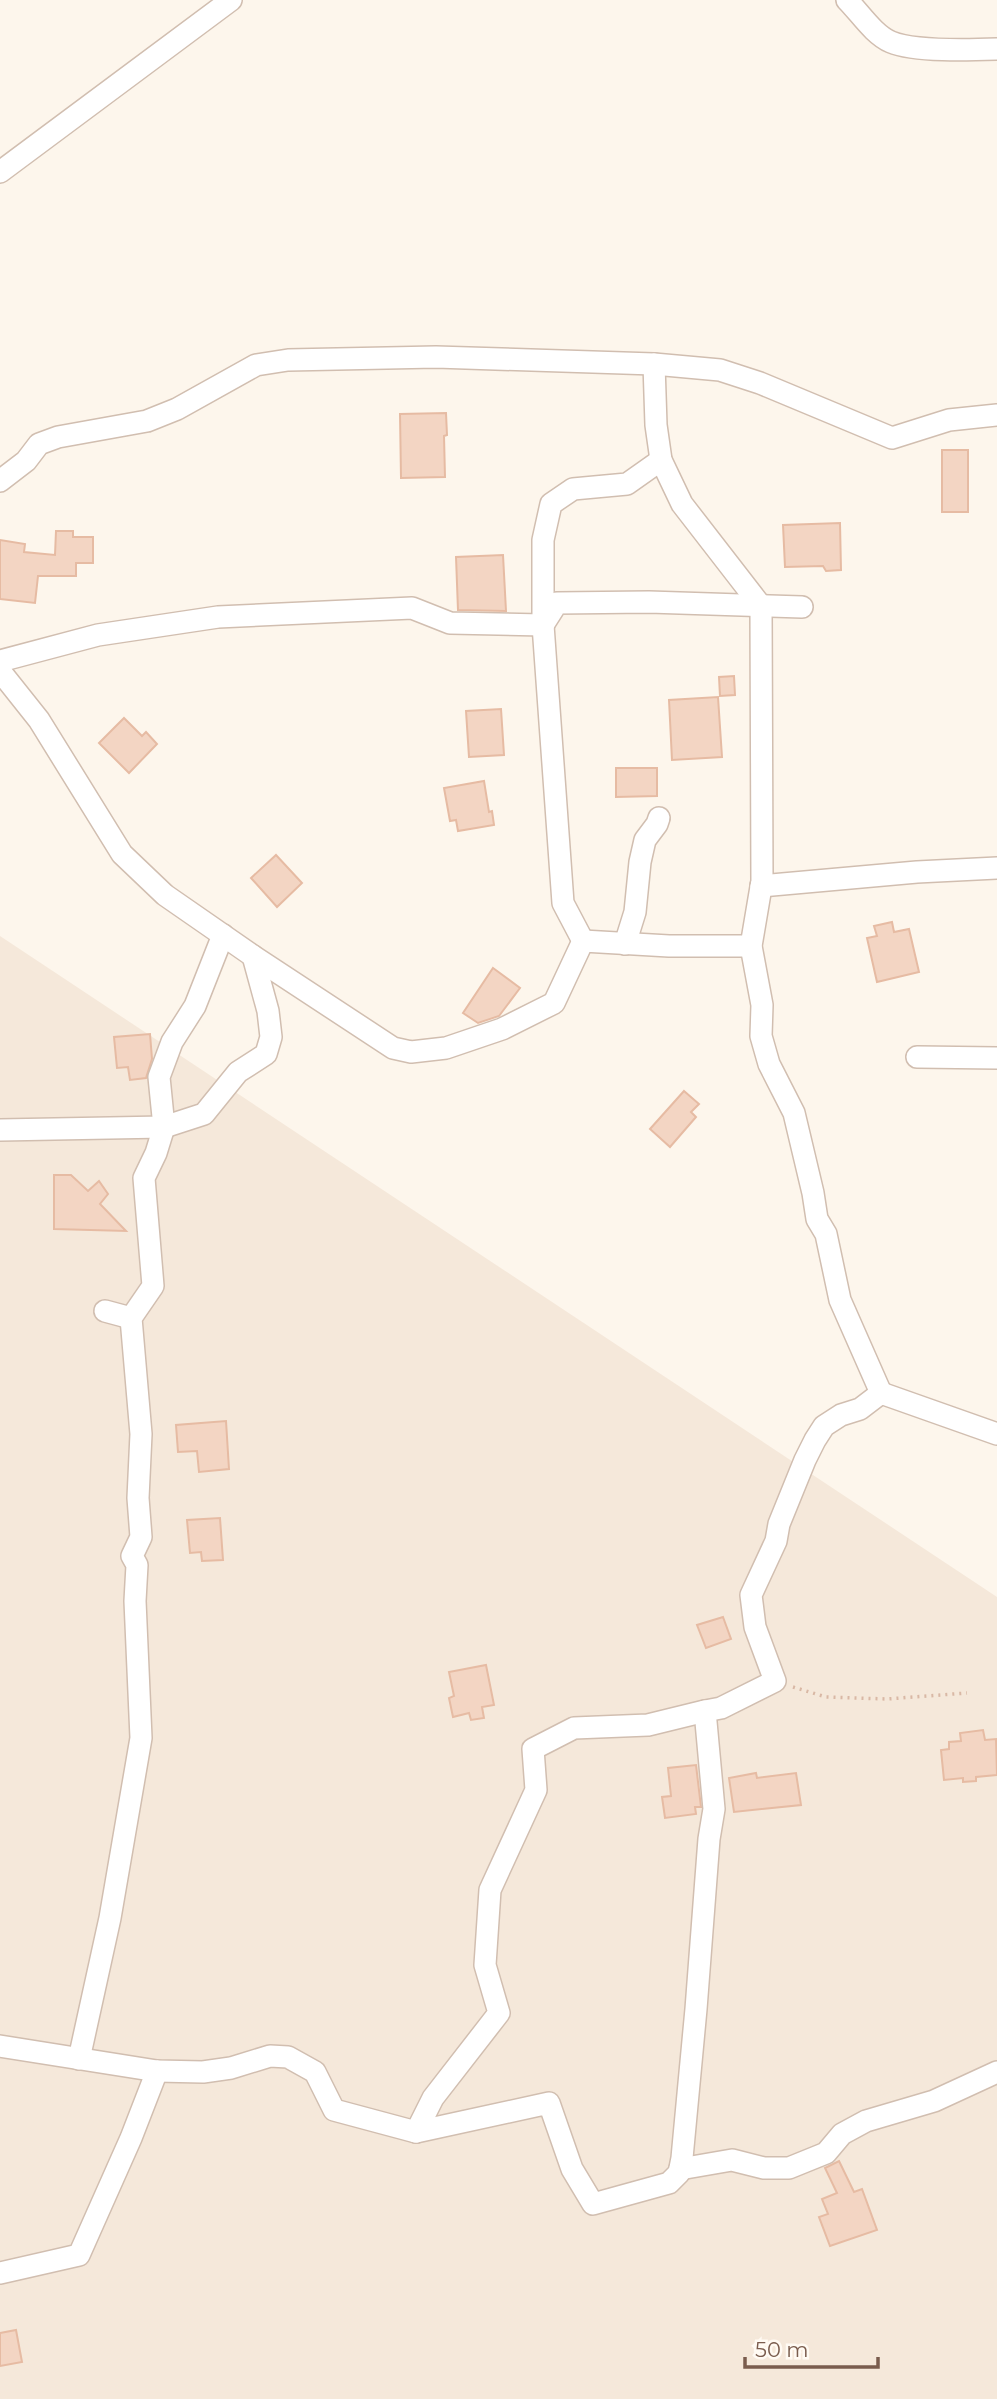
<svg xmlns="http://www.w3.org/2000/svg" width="997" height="2399" viewBox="0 0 997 2399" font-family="Montserrat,sans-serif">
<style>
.residential{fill:#f5e8da}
.building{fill:#f3d5c3;stroke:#e6bba3;stroke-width:2}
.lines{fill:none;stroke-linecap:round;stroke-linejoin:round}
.minor-casing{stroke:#d1beb0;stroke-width:24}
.path{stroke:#d9b8a5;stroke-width:3.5;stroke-dasharray:2 5;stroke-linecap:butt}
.minor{stroke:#fff;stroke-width:21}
</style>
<rect width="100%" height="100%" fill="#fdf6ec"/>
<!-- residential -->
<polygon class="residential" points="0,936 997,1597 997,2399 0,2399"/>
<!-- building -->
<g class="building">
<polygon points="446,413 447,435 444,436 445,477 401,478 400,414"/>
<rect x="942" y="450" width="26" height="62"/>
<polygon points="840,523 841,570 826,571 823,566 785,567 783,525"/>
<polygon points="56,531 73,531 73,537 93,537 93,563 76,563 76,576 38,576 35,603 0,599 0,540 25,544 24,552 55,555"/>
<polygon points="503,555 506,611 458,610 456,557"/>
<polygon points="734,676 735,695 720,696 719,677"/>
<polygon points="718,697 722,757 672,760 669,700"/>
<polygon points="501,709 504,755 469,757 466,711"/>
<polygon points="124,718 142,736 146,732 157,744 129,773 99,743"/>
<polygon points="616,768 657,768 657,796 616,797"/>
<polygon points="484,781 489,812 492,811 494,825 458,831 456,820 450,821 444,788"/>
<polygon points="276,855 302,883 277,907 251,878"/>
<polygon points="892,922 894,932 909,929 919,972 877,982 867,938 877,936 874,926"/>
<polygon points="493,968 520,988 499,1016 478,1023 463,1013"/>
<polygon points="150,1034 152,1059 146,1078 130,1080 128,1067 117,1068 114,1037"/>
<polygon points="684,1091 699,1104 691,1112 696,1117 670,1147 650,1129"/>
<polygon points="54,1175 71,1175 88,1191 99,1181 108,1194 100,1204 126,1231 54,1229"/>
<polygon points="226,1421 229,1469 199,1472 197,1451 178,1452 176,1425"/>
<polygon points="220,1518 223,1560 202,1561 201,1552 190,1553 187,1520"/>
<polygon points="723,1617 731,1639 706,1648 697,1625"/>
<polygon points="486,1665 494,1705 482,1707 484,1718 471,1720 469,1713 453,1717 449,1698 454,1696 449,1672"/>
<polygon points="983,1730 985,1740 996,1739 997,1775 976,1777 976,1781 963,1782 963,1778 944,1780 941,1750 949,1749 949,1742 961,1741 960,1733"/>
<polygon points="696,1765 701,1807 695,1807 696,1814 665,1818 662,1797 671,1796 668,1768"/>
<polygon points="756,1773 757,1778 796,1773 801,1805 734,1812 729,1778"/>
<polygon points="839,2161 854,2192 862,2189 877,2230 830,2246 819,2217 828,2214 822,2199 837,2193 825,2168"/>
<polygon points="16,2330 22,2362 0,2366 0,2333"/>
</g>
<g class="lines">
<defs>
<g id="minor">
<path d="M847,0C860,13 874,35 891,42C915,52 970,50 997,49"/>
<polyline points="0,172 231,0"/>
<polyline points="654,364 656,425 661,460 682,504 761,606 762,881 751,946 762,1005 761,1036 769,1064 794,1113 813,1193 817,1219 826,1234 840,1300 881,1393"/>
<polyline points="0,481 26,461 39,444 58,437 147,421 177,409 256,365 288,360 436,357 654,364 720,370 760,383 892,438 949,420 997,415"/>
<polyline points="0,661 98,635 218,617 412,608 450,623 543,625 557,603 649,602 802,607"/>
<polyline points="0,671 39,720 122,854 165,895 253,956 393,1048 411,1052 446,1048 502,1029 554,1003 583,941 669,946 751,946"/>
<polyline points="761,886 917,872 997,868"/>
<polyline points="583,941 563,903 543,625 543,540 551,504 573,489 627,484 661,460"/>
<polyline points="625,944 635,912 640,862 645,840 657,824 659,818"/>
<polyline points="917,1057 997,1058"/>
<polyline points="0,1130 164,1127 204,1114 238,1072 266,1054 271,1037 268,1011 253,956"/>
<polyline points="105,1311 131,1318"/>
<polyline points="0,2046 157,2071 203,2072 231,2068 270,2056 288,2057 315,2072 334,2110 416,2132 549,2103 572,2169 593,2204 669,2183 679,2173 682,2158 696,2009 709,1839 714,1809 705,1711 721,1708 775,1681 755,1627 751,1595 776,1541 779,1524 805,1460 815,1440 824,1426 841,1415 860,1409 881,1393 997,1434"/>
<polyline points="79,2059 110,1918 141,1738 135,1601 137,1565 132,1556 141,1537 138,1498 141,1434 131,1318 153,1286 144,1178 156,1153 164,1127 159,1077 172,1042 195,1006 223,935"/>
<polyline points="416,2132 433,2098 499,2013 485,1965 490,1890 536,1790 533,1749 574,1728 648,1725 705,1711"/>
<polyline points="680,2169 732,2160 764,2168 789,2168 826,2153 842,2134 866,2121 934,2101 997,2072"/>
<polyline points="0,2273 79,2255 131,2138 157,2071"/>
</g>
</defs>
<!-- minor casing -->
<use href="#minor" class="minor-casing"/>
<!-- path -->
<polyline class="path" points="793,1687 826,1697 887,1699 967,1693"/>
<!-- minor -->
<use href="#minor" class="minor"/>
</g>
<!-- scale -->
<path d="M745 2357v10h133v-10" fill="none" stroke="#7a5c4d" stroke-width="3.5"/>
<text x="755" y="2357" font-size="21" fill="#7a5c4d" stroke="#fffaf3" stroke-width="5" paint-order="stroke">50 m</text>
</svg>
